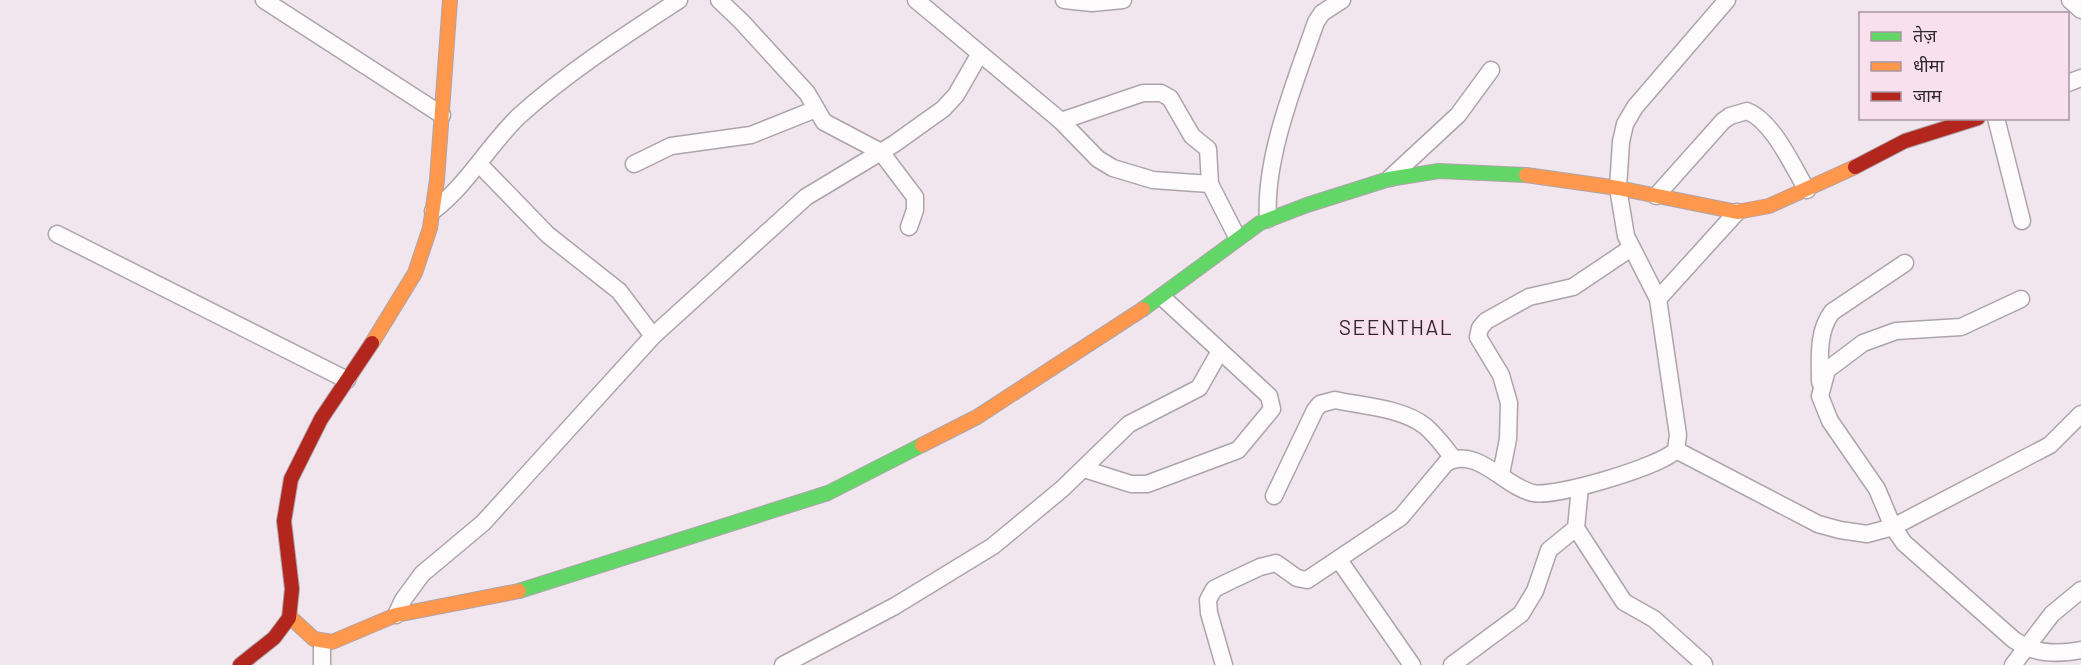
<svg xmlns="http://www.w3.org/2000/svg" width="2081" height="665" viewBox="0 0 2081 665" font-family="Barlow,'Noto Sans Devanagari',sans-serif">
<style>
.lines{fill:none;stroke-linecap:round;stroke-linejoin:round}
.street-casing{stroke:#ada4aa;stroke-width:19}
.fast-casing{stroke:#ada4aa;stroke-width:16}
.slow-casing{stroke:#ada4aa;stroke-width:16}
.jam-casing{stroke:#ada4aa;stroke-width:16}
.street{stroke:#fdfbfc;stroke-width:16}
.fast{stroke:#63d668;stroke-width:14}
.slow{stroke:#ff974d;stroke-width:14}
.jam{stroke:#b3261e;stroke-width:14}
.labels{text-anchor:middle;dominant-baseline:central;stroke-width:6;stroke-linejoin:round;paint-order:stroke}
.quarter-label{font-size:21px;letter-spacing:1.5px;fill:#2f272c;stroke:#f8e0ef}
</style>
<rect width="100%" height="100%" fill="#f2e6ee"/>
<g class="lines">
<defs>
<g id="street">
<polyline points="264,0 442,115"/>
<polyline points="719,0 742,22 807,93 824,122 881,152 915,197 915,210 909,227"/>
<polyline points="916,0 1061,121 1098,159 1113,168 1153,180 1210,184"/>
<polyline points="1064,0 1092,3 1123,0"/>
<polyline points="2070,0 2081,10"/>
<polyline points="2068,83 2081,78"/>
<polyline points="1996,118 2022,221"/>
<polyline points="1061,121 1143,93 1161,93 1170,98 1192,136 1208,149 1210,184 1237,237"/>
<polyline points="634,164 671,146 751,135 816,109"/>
<polyline points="480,165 548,235 619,291 653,336"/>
<polyline points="1390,178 1458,115 1491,70"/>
<path d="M1656,196L1723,121L1730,116L1747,111C1773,121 1793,167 1807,190"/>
<path d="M433,211C468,184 488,146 519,116C568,72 624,36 679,0"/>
<path d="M1268,219C1264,157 1296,80 1316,22L1322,13L1342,0"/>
<polyline points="57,234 347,380"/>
<polyline points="1658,299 1737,212"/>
<path d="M2021,299L1961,327L1896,331L1863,343L1827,370L1820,396L1830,421L1877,489L1893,527L1904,543L2014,640L2026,647C2044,654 2062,654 2081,650"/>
<path d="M1820,382C1820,358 1817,332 1832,312L1905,263"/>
<polyline points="1676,450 1818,524 1840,530 1867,534 1893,527 2050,445 2081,414"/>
<polyline points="1084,469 1131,484 1147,484 1238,450 1272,409 1269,396 1162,297"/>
<polyline points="1501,474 1508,439 1509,403 1501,375 1478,337 1480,328 1486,321 1529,297 1573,287 1631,248"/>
<path d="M1274,496L1315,410L1320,404L1335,400C1363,406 1402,408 1425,426C1436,435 1445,448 1453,458"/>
<polyline points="1576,528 1624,602 1654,619 1704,664"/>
<polyline points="1339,560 1412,665"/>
<polyline points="396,615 403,600 422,574 483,523 653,336 806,197 894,144 943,109 956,95 979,55"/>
<polyline points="322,665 322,644"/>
<polyline points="783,665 895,606 993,546 1062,489 1129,424 1199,388 1220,351"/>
<path d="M1224,665L1209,613L1208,600L1214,589L1228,582L1260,567L1276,563L1297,578L1307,580L1401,517L1446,463C1476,445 1505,487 1533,493C1554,498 1662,466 1676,450L1678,435L1658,299L1626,236L1618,188L1621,142L1625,124L1635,107L1727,0"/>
<polyline points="1452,665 1521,614 1535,591 1549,550 1576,528 1580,487"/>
<polyline points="2013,665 2052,614 2081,590"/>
</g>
<g id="fast">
<polyline points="1143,309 1260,223 1307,205 1389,179 1439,171 1526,175"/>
<polyline points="519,591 828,493 922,445"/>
</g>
<g id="slow">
<polyline points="1526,175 1618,188 1737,212 1769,206 1855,167"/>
<polyline points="372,343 415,273 430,228 437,180 450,0"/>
<polyline points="922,445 977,417 1143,309"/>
<polyline points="290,617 314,639 332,642 396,615 519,591"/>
</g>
<g id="jam">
<polyline points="1855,167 1905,141 1978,118"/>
<polyline points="240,665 274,638 289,618 292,589 284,521 291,479 321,419 372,343"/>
</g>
</defs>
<!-- street casing -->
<use href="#street" class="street-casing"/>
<!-- fast casing -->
<use href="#fast" class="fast-casing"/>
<!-- slow casing -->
<use href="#slow" class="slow-casing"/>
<!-- jam casing -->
<use href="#jam" class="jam-casing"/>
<!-- street -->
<use href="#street" class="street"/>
<!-- fast -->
<use href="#fast" class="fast"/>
<!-- slow -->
<use href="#slow" class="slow"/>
<!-- jam -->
<use href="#jam" class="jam"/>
</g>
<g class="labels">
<!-- quarter labels -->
<g class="quarter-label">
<text x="1396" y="326">SEENTHAL</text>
</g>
</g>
<!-- legend -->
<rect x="1859" y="12" width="210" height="108" fill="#f8e0ef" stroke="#a896a1" stroke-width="1.5"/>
<rect x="1871" y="32" width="30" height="9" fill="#63d668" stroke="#a896a1" stroke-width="1.5"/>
<text x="1913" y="42" font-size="18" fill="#2f272c">तेज़</text>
<rect x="1871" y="62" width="30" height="9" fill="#ff974d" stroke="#a896a1" stroke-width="1.5"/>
<text x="1913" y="72" font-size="18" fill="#2f272c">धीमा</text>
<rect x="1871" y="92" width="30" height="9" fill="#b3261e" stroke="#a896a1" stroke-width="1.5"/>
<text x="1913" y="102" font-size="18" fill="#2f272c">जाम</text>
</svg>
